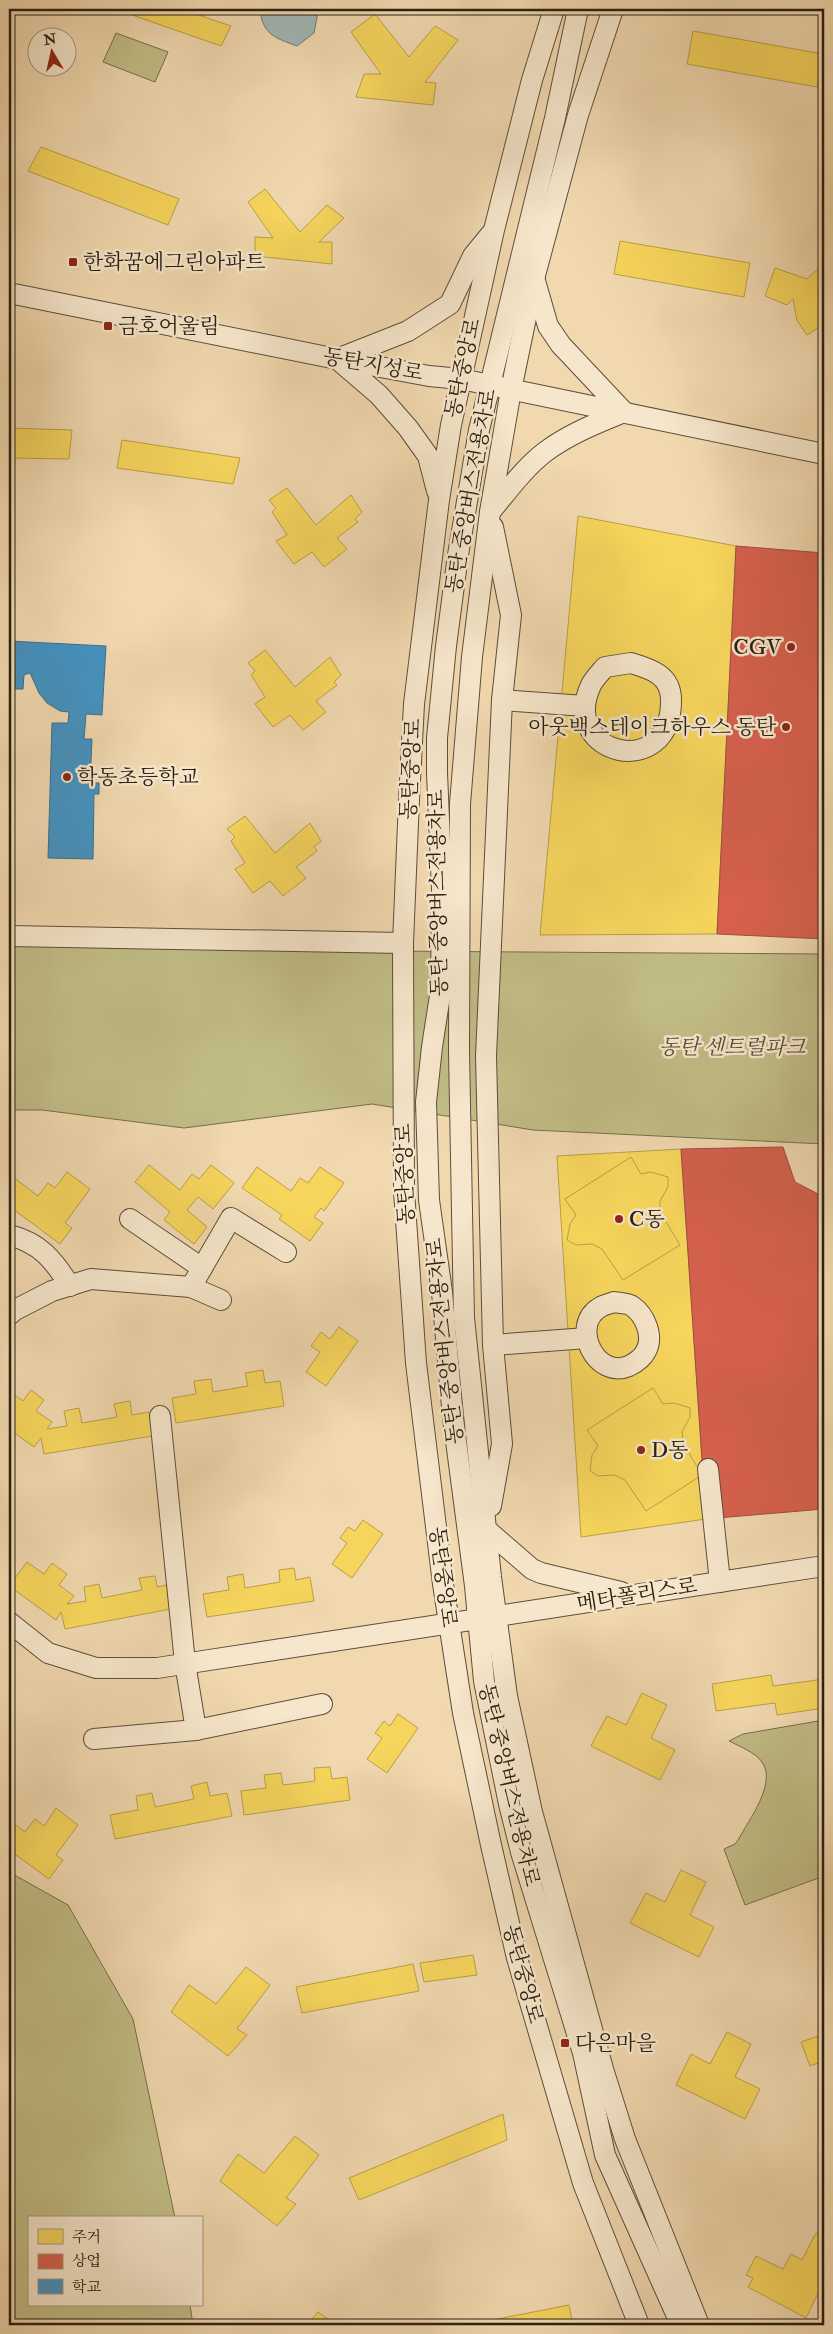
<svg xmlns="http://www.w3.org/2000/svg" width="833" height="2334" viewBox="0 0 833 2334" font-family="'IM FELL Double Pica','Noto Serif KR',serif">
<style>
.green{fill:#c1bc86;stroke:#766e4d}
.water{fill:#a1b6b7;stroke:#717a76}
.homes{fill:#f6d55c;stroke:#b99f46}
.shops{fill:#d6604d;stroke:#a24d3c}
.schools{fill:#4393c3;stroke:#3c708e}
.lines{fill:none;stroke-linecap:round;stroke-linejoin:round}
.minor-casing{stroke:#5c4e3b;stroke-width:22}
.minor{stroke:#f6e6cb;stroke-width:20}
.poi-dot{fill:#8f2418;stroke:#f6e6cb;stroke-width:2}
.labels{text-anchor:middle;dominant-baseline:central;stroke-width:5;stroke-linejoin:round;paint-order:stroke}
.poi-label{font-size:21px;fill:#2a2014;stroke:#f6e6cb;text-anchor:start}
.street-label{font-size:21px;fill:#2a2014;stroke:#f6e6cb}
.park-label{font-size:21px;font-style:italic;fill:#574f36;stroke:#f6e6cb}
</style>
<rect width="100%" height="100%" fill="#f1d8af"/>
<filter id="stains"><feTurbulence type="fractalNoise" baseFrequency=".004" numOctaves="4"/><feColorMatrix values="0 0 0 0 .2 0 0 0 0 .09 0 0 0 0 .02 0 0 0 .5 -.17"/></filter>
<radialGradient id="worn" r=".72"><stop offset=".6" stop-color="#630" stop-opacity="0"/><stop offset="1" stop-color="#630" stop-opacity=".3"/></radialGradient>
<!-- green -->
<g class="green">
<polygon points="116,33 168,52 155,82 103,62"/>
<polygon points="9,937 377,951 824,954 824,1144 533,1130 372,1104 184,1128 42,1110 9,1110"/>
<path d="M824,1720V1876L745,1905L724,1849L735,1844L738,1840C749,1820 777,1783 762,1762C756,1753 739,1746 729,1741L743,1734Z"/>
<polygon points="9,1872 68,1905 133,2019 175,2218 29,2218 29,2305 190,2305 193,2325 9,2325"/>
</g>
<!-- water -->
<path class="water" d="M260,9H316L317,17L314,33L297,46C275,38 262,34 260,9Z"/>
<!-- homes -->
<g class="homes">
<polygon points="115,9 181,9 231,26 221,46"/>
<polygon points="375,14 409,57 435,26 458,40 425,82 436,83 433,105 356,97 364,74 381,74 351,32"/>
<polygon points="693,31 823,54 817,87 687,64"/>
<polygon points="41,147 179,199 168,225 28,171"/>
<polygon points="265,189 300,232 327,205 344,218 319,242 332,242 332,264 255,256 255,237 273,238 248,202"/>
<polygon points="620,241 750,263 744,297 614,274"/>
<polygon points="824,248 824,324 807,335 797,320 793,299 787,305 765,296 775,268 807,279 820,267"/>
<polygon points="9,428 72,430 69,459 9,458"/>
<polygon points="122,440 240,458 233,484 117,468"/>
<polygon points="287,488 316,525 351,495 362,512 355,519 358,522 337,538 347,549 324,567 312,552 294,564 276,541 287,535 272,512 276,508 269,500"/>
<polygon points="578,516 736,546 717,934 540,935"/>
<polygon points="265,650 295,687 330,657 341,675 334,682 337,685 316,701 326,712 303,730 290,715 273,727 255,704 265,697 251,675 255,671 248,663"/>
<polygon points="245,816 275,853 310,823 321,841 314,847 317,851 296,867 306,878 283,896 270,881 253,893 235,869 245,863 231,841 235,837 227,829"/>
<polygon points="681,1149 706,1519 581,1537 557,1156"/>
<polygon points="631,1157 641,1174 651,1172 668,1177 668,1187 660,1201 660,1212 680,1245 623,1280 602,1249 592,1244 576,1245 567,1240 570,1224 576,1215 565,1199"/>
<polygon points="149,1165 180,1190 192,1174 199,1179 211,1165 234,1183 213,1209 198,1197 187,1210 207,1227 194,1244 164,1220 170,1212 135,1182"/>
<polygon points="257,1167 291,1191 300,1178 308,1183 320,1167 344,1183 324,1211 321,1208 314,1217 323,1223 310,1241 279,1219 282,1215 242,1188"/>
<polygon points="67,1172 90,1189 65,1223 72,1228 60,1244 9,1206 9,1174 38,1196 48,1183 55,1188"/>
<polygon points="339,1327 358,1341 326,1386 306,1372 320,1352 311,1346 321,1332 330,1339"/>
<polygon points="263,1370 265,1383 280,1381 284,1406 176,1423 172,1398 196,1394 194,1381 211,1379 213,1392 248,1386 245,1373"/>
<polygon points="653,1388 663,1404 674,1403 690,1408 690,1417 682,1432 683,1443 702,1475 646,1511 625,1480 615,1475 598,1476 590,1471 592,1455 598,1446 587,1430"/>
<polygon points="31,1390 44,1400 36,1411 52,1422 47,1429 67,1426 64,1411 79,1408 82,1423 117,1417 114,1404 130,1401 132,1415 149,1412 152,1436 44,1454 41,1438 34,1447 9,1429 9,1391 23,1401"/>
<polygon points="363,1520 383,1534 352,1578 332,1564 347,1543 340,1538 348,1527 355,1531"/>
<polygon points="27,1562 44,1574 52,1563 67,1574 59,1585 74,1596 67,1604 86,1601 84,1587 99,1584 102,1598 142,1590 139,1578 155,1576 157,1587 172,1584 176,1608 65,1629 61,1612 56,1620 9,1586"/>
<polygon points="294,1568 296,1580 310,1577 314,1601 207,1617 203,1594 229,1590 227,1577 243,1574 245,1588 280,1582 279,1570"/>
<polygon points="771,1675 773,1686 824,1679 824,1708 777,1715 775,1703 716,1711 712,1684"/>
<polygon points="642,1693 667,1705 651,1738 675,1750 660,1780 591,1746 607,1716 626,1725"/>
<polygon points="398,1714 418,1728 387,1773 367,1759 382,1738 375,1733 384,1721 390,1726"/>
<polygon points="330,1767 332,1779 347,1777 350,1800 244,1815 241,1791 266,1788 264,1775 281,1773 283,1785 315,1781 314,1768"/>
<polygon points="207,1782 210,1796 227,1793 232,1816 115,1839 110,1815 138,1810 136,1796 152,1793 155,1807 194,1799 191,1786"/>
<polygon points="56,1808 78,1825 56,1855 63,1860 49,1879 9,1850 9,1820 25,1832 35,1819 44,1826"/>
<polygon points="681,1870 706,1882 690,1915 714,1927 699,1957 630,1923 646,1893 665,1902"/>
<polygon points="473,1955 477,1975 424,1982 420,1963"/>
<polygon points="413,1964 419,1991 302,2013 296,1987"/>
<polygon points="246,1967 270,1985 237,2029 247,2035 228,2056 171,2012 189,1985 216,2004"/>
<polygon points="727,2032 751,2044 735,2077 760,2089 745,2119 676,2085 691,2054 710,2064"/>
<polygon points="824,2034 824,2061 810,2066 801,2042"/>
<polygon points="503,2114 507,2140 359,2200 349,2178"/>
<polygon points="295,2136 319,2155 286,2198 296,2204 277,2226 220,2181 238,2154 264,2173"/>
<polygon points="816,2233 824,2236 824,2281 806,2318 748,2287 753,2278 746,2275 756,2256 783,2269 791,2254 802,2260"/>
<polygon points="569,2305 573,2325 467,2325"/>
<polygon points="318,2312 336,2325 307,2325"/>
</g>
<!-- shops -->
<g class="shops">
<polygon points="736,546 824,553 824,939 717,934"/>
<polygon points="783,1147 795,1182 824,1197 824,1509 706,1519 681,1149"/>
</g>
<!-- schools -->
<polygon class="schools" points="9,641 106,646 102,715 86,714 84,739 92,739 90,783 99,783 99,794 94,794 93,859 48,858 52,723 68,723 69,712 60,711 47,703 39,693 30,673 24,675 23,689 9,689"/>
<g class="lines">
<defs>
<g id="minor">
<polyline points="554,9 532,80 494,230 451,425 439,500 414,704 409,800 403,943 404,1191 416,1363 443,1584 463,1713 491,1845 517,1958 583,2183 639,2325"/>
<polyline points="578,9 555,118 479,430 458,555 446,646 437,738 437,773 442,889 441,989 432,1047 426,1102 429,1200 442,1292 453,1418 475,1586 484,1681 509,1804 521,1852 583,2053 605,2155 681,2325"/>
<polyline points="613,9 578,115 534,279 511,390 490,512 472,657 460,804 459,1051 464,1318 491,1577 507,1696 532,1812 603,2069 625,2139 699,2325"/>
<polyline points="9,293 337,359 429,376 461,379 824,454"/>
<polyline points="437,491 428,456 408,428 379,395 337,359 408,331 450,304 473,256 491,234"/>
<path d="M490,512C507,492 524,468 545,452C569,434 597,423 624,412L561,345L548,326L535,281"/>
<path d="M631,663C651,669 671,675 671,700C672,782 558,756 591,685C594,679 600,673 605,667Z"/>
<polyline points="502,700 585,706"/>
<polyline points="9,936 403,943"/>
<polyline points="130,1219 202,1268"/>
<path d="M9,1235C40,1243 53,1259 70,1286"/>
<polyline points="191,1287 231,1218 286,1252"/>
<path d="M614,1302C619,1303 628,1303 632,1306C645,1315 654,1336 646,1351C643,1357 635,1363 629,1366C596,1380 570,1326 599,1308C603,1305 609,1304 614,1302Z"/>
<polyline points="9,1315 15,1310 52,1291 91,1279 191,1287 221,1300"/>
<polyline points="493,1345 587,1338"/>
<polyline points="160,1416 185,1663 196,1730 322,1704"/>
<polyline points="708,1469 720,1582"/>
<polyline points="491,1506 502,1444 493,1345 486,1056 502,700 511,615 493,527"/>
<polyline points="487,1530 532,1569 541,1573 621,1592"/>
<polyline points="9,1622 48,1653 96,1668 157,1668 824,1566"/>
<polyline points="94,1739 196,1730"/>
</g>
</defs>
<!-- minor casing -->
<use href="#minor" class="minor-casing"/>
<!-- minor -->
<use href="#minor" class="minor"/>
</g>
<!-- markers -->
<g class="poi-dot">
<rect x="68" y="257" width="10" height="10" rx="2.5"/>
<rect x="103" y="321" width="10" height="10" rx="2.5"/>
<circle cx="791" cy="647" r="5"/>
<circle cx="786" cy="727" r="5"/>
<circle cx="67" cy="777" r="5"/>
<circle cx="619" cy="1219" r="5"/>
<circle cx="641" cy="1450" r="5"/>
<rect x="560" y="2038" width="10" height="10" rx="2.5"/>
</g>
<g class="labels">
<!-- poi labels -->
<g class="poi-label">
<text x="83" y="262">한화꿈에그린아파트</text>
<text x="118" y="326">금호어울림</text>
<text x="781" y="647" text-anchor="end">CGV</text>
<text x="776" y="727" text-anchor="end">아웃백스테이크하우스 동탄</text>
<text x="77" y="777">학동초등학교</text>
<text x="629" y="1219">C동</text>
<text x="651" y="1450">D동</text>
<text x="575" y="2043">다은마을</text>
</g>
<!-- street labels -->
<g class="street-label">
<text transform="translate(373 365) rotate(10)">동탄지성로</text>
<text transform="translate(463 368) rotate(-78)">동탄중앙로</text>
<text transform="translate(471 491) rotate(-80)">동탄 중앙버스전용차로</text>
<text transform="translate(411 769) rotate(-87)">동탄중앙로</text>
<text transform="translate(438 893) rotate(-91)">동탄 중앙버스전용차로</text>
<text transform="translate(405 1174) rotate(-92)">동탄중앙로</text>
<text transform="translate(445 1341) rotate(-96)">동탄 중앙버스전용차로</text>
<text transform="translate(443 1577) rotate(83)">동탄중앙로</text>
<text transform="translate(637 1595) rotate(-9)">메타폴리스로</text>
<text transform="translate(509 1785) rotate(77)">동탄 중앙버스전용차로</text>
<text transform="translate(523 1974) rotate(75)">동탄중앙로</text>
</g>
<!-- park labels -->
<g class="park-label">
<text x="732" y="1047">동탄 센트럴파크</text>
</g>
</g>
<!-- margin -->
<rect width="833" height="2334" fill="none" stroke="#f1d8af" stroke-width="30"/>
<rect x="10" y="10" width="813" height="2314" fill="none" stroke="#2a2014" stroke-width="2.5"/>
<rect x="15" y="15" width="803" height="2304" fill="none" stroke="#2a2014"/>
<!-- legend -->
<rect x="28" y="2216" width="175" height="90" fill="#f6e6cb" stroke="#a49782"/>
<rect x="38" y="2229" width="25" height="15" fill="#f6d55c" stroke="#a49782"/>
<text x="72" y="2242" font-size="15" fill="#2a2014">주거</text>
<rect x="38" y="2254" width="25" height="15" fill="#d6604d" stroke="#a49782"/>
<text x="72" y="2266" font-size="15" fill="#2a2014">상업</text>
<rect x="38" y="2279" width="25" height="15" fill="#4393c3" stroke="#a49782"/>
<text x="72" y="2292" font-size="15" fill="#2a2014">학교</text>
<!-- north arrow -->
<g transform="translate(52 52) rotate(351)"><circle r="24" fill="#f6e6cb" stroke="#a49782"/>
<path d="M0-4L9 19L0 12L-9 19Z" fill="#8f2418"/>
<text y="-8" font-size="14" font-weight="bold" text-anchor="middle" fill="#2a2014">N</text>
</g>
<rect width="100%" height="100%" filter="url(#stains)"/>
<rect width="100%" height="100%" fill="url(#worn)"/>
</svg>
